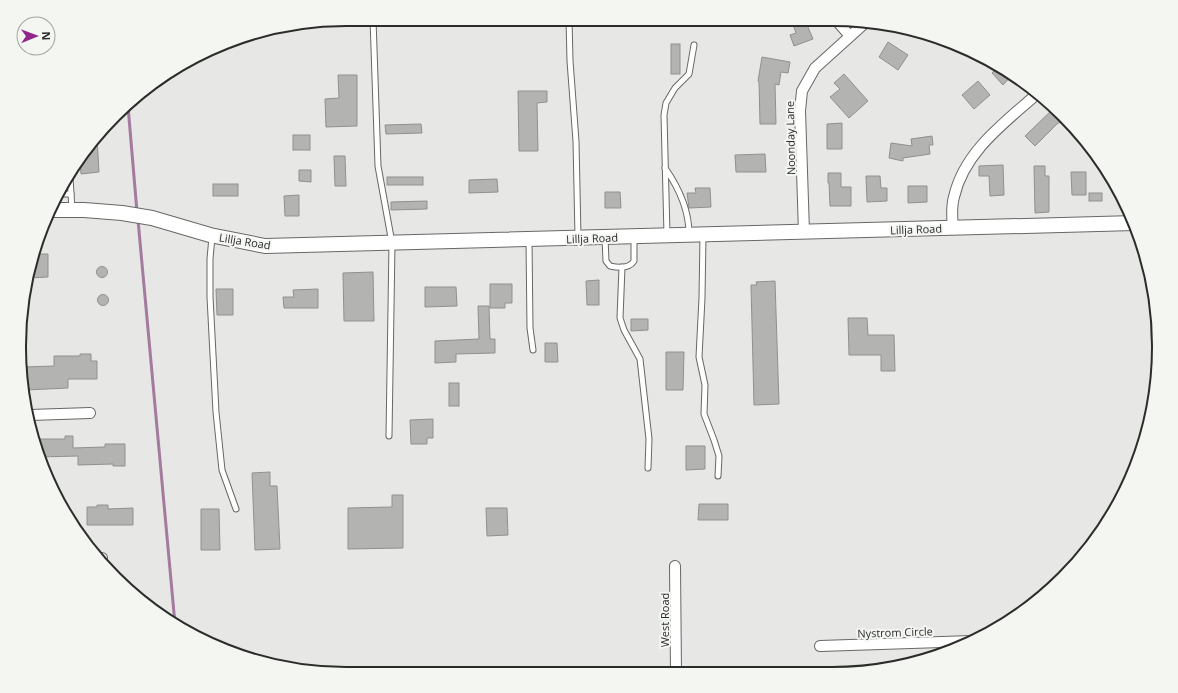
<svg xmlns="http://www.w3.org/2000/svg" width="1178" height="693" viewBox="0 0 1178 693" font-family="'Open Sans',sans-serif">
<style>
.lines{fill:none;stroke-linecap:round;stroke-linejoin:round}
.stream{stroke:#a47a9e;stroke-width:3}
.building{fill:#b3b4b1;stroke:#90918e}
.lane-casing{stroke:#676865;stroke-width:7}
.street-casing{stroke:#676865;stroke-width:12}
.secondary-casing{stroke:#676865;stroke-width:16}
.lane{stroke:#fff;stroke-width:5}
.street{stroke:#fff;stroke-width:10}
.secondary{stroke:#fff;stroke-width:14}
.labels{text-anchor:middle;dominant-baseline:central;stroke-width:4;stroke-linejoin:round;paint-order:stroke}
.street-label{font-size:11px;fill:#2c2c2b;stroke:#f4f6f2}
.rim{fill:none;stroke:#2c2c2b;stroke-width:2}
</style>
<rect width="100%" height="100%" fill="#e7e8e5"/>
<g class="lines">
<!-- stream -->
<g class="stream">
<polyline points="128,106 137,212"/>
<polyline points="138,220 175,624"/>
</g>
</g>
<!-- building -->
<g class="building">
<polygon points="799,20 805,20 813,39 794,46 790,35 796,33 792,22"/>
<polygon points="888,42 908,55 898,70 879,57"/>
<rect x="671" y="44" width="9" height="30"/>
<polygon points="762,57 790,62 788,73 781,72 779,85 775,84 776,124 760,124 759,82 758,81"/>
<polygon points="998,67 1013,74 1003,85 992,73"/>
<polygon points="844,74 868,101 849,118 830,97 840,89 834,83"/>
<polygon points="338,75 357,75 357,126 326,127 325,99 339,98"/>
<polygon points="978,81 990,95 974,109 962,95"/>
<polygon points="518,91 547,91 547,102 537,103 538,151 519,151"/>
<polygon points="1054,108 1066,118 1057,124 1035,146 1025,136"/>
<polygon points="842,123 842,149 827,149 827,124"/>
<polygon points="421,124 422,133 386,134 385,125"/>
<rect x="293" y="135" width="17" height="15"/>
<polygon points="932,136 933,145 929,145 930,154 903,158 903,161 889,158 891,143 912,146 911,139"/>
<polygon points="97,137 99,172 81,174 80,159 87,147"/>
<polygon points="765,154 766,172 736,172 735,155"/>
<polygon points="334,156 345,156 346,186 335,186"/>
<polygon points="1003,165 1004,195 990,196 989,176 979,176 979,166"/>
<polygon points="1034,166 1045,166 1045,176 1049,176 1049,212 1035,213"/>
<polygon points="299,170 311,170 311,182 299,181"/>
<polygon points="1071,172 1086,172 1086,195 1072,195"/>
<polygon points="828,173 841,173 841,187 851,187 851,206 830,206 829,183 828,183"/>
<polygon points="866,176 880,176 881,188 887,188 887,201 867,202"/>
<rect x="387" y="177" width="36" height="8"/>
<polygon points="497,179 498,192 469,193 469,180"/>
<rect x="213" y="184" width="25" height="12"/>
<polygon points="908,186 927,186 927,202 908,203"/>
<polygon points="695,188 710,188 711,207 689,208 687,193 696,193"/>
<polygon points="605,192 620,192 621,208 605,208"/>
<rect x="1089" y="193" width="13" height="8"/>
<polygon points="299,195 299,216 285,216 284,196"/>
<polygon points="427,201 427,209 391,210 391,202"/>
<polygon points="34,254 48,254 48,277 30,278"/>
<circle cx="102" cy="272" r="5.5"/>
<polygon points="373,272 374,321 344,321 343,273"/>
<polygon points="599,280 599,305 587,305 586,281"/>
<polygon points="775,281 779,404 754,405 751,285 757,285 756,282"/>
<polygon points="490,284 512,284 512,303 505,303 505,308 490,308"/>
<polygon points="425,287 456,287 457,306 425,307"/>
<polygon points="216,289 233,289 233,315 217,315"/>
<polygon points="318,289 318,308 284,308 283,297 294,297 293,290"/>
<circle cx="103" cy="300" r="5.5"/>
<polygon points="478,306 489,306 490,339 495,339 495,353 456,354 456,362 435,363 435,341 479,339"/>
<polygon points="848,318 867,318 868,335 894,335 895,371 881,371 881,355 849,355"/>
<polygon points="631,319 648,319 648,330 631,331"/>
<polygon points="545,343 557,343 558,362 545,362"/>
<polygon points="666,352 684,352 683,390 666,390"/>
<polygon points="80,354 91,354 91,361 97,361 97,379 68,379 68,388 26,390 23,367 54,366 54,356 80,356"/>
<rect x="449" y="383" width="10" height="23"/>
<polygon points="433,419 433,438 427,438 427,444 411,444 410,420"/>
<polygon points="65,436 73,436 73,448 105,447 105,444 125,444 125,466 113,466 113,464 78,465 78,456 39,457 36,452 34,439 65,439"/>
<polygon points="686,446 705,446 705,469 686,470"/>
<polygon points="270,472 270,486 277,486 280,549 255,550 252,473"/>
<polygon points="392,495 403,495 403,548 348,549 348,508 392,507"/>
<polygon points="699,504 728,504 728,520 698,520"/>
<polygon points="97,505 108,505 108,509 133,508 133,525 87,525 87,507 97,507"/>
<polygon points="486,508 507,508 508,535 487,536"/>
<polygon points="201,509 219,509 220,550 201,550"/>
</g>
<g class="lines">
<defs>
<g id="lane">
<polyline points="373,19 378,166 392,243 389,436"/>
<polyline points="569,19 570,61 576,141 578,237"/>
<path d="M665,168C679,188 689,209 689,234"/>
<polyline points="70,178 72,209"/>
<polyline points="61,194 71,194"/>
<polyline points="667,235 664,115 666,103 675,88 689,74 694,45"/>
<polyline points="703,236 702,298 699,357 705,385 704,414 714,440 719,456 718,476"/>
<polyline points="212,237 210,259 210,297 216,412 222,470 236,509"/>
<path d="M605,238L606,261L610,266C619,268 629,269 634,261V238"/>
<polyline points="529,241 530,328 533,350"/>
<polyline points="622,267 620,318 624,330 640,359 649,439 648,468"/>
<polyline points="1153,289 1155,361"/>
</g>
<g id="street">
<polyline points="836,20 850,36"/>
<path d="M953,228C952,218 951,207 954,197C964,152 1004,123 1037,94"/>
<polyline points="804,232 800,111 802,91 815,68 866,22"/>
<polyline points="30,415 90,413"/>
<polyline points="100,558 102,558"/>
<polyline points="675,566 676,673"/>
<polyline points="820,646 972,641"/>
</g>
<polyline id="secondary" points="53,210 84,210 122,213 152,218 210,235 265,246 1135,223"/>
</defs>
<!-- lane casing -->
<use href="#lane" class="lane-casing"/>
<!-- street casing -->
<use href="#street" class="street-casing"/>
<!-- secondary casing -->
<use href="#secondary" class="secondary-casing"/>
<!-- lane -->
<use href="#lane" class="lane"/>
<!-- street -->
<use href="#street" class="street"/>
<!-- secondary -->
<use href="#secondary" class="secondary"/>
</g>
<g class="labels">
<!-- street labels -->
<g class="street-label">
<text transform="translate(790 138) rotate(-91)">Noonday Lane</text>
<text transform="translate(916 229) rotate(-2)">Lillja Road</text>
<text transform="translate(592 238) rotate(-2)">Lillja Road</text>
<text transform="translate(245 241) rotate(9)">Lillja Road</text>
<text transform="translate(664 620) rotate(-90)">West Road</text>
<text transform="translate(895 632) rotate(-2)">Nystrom Circle</text>
</g>
</g>
<!-- crop -->
<path d="M0 0H1178V693H0ZM346 26H832A320 320 0 0 1 1152 346V347A320 320 0 0 1 832 667H346A320 320 0 0 1 26 347V346A320 320 0 0 1 346 26Z" fill="#f4f6f2" fill-rule="evenodd"/>
<path class="rim" d="M346 26H832A320 320 0 0 1 1152 346V347A320 320 0 0 1 832 667H346A320 320 0 0 1 26 347V346A320 320 0 0 1 346 26Z"/>
<!-- north arrow -->
<g transform="translate(36 36) rotate(89)"><circle r="19" fill="#f4f6f2" stroke="#a4a5a2"/>
<path d="M0-3L7 15L0 10L-7 15Z" fill="#92278b"/>
<text y="-6" font-size="11" font-weight="bold" text-anchor="middle" fill="#2c2c2b">N</text>
</g>
</svg>
